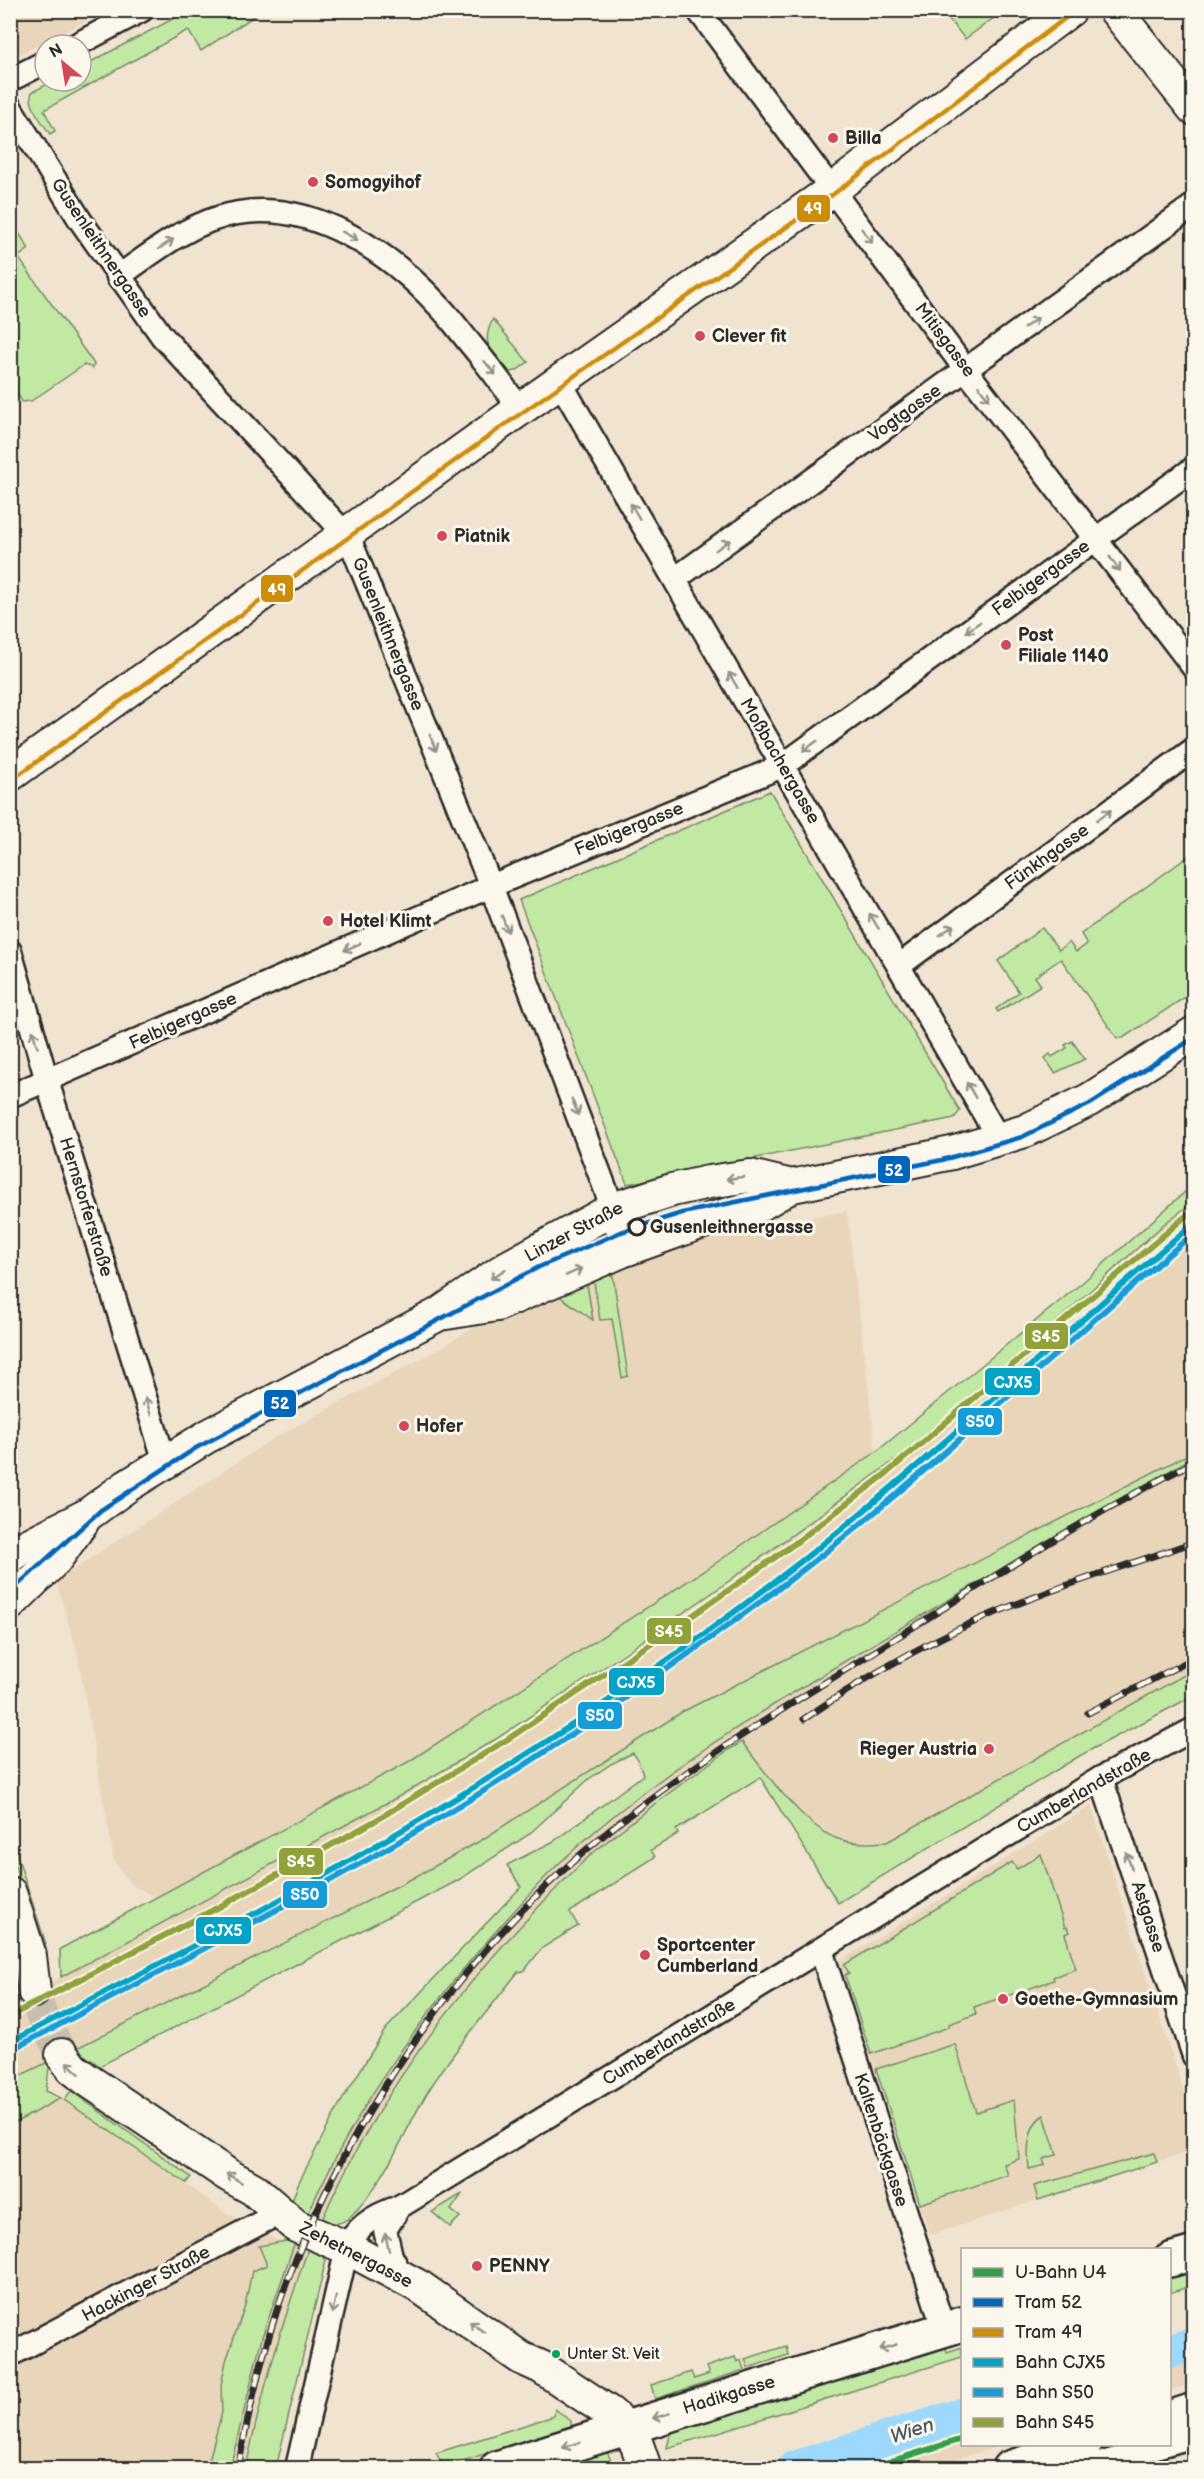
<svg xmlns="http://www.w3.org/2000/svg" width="1204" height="2479" viewBox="0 0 1204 2479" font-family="'Balsamiq Sans',sans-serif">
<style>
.built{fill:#e9d5ba}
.green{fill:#c1e9a4;stroke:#768a68;stroke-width:1.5}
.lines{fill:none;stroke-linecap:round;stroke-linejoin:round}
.river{stroke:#9cd9fd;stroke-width:34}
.secondary-tunnel{stroke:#c9beae;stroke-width:32;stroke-dasharray:32 16;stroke-linecap:butt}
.street-casing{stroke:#2b2b2b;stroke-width:27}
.secondary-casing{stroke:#2b2b2b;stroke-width:36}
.primary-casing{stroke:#2b2b2b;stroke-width:38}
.street{stroke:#fbf7ec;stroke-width:22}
.secondary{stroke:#fbf7ec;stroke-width:32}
.primary{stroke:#fbf7ec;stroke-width:33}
.rail-casing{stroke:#2b2b2b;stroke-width:7}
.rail{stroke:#fbf7ec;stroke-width:4.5;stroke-dasharray:14;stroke-linecap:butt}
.rail-1-casing{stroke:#fbf7ec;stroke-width:10}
.rail-2-casing{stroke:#fbf7ec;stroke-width:10}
.rail-3-casing{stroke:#fbf7ec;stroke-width:10}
.rail-1{stroke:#02a3c6;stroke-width:6}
.rail-2{stroke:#159dd9;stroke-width:6}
.rail-3{stroke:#91a23b;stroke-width:6}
.tram-1-casing{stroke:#fbf7ec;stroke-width:9}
.tram-2-casing{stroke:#fbf7ec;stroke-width:9}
.tram-1{stroke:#0065bd;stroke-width:4.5}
.tram-2{stroke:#ce8d09;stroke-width:4.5}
.metro-1-casing{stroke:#fbf7ec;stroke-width:10}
.metro-1{stroke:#319f49;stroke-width:6}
.oneway{stroke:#93918c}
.poi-dot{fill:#d1495b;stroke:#fbf7ec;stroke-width:2}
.stop-dot{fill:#fbf7ec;stroke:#2b2b2b;stroke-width:3}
.bus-dot{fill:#00a651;stroke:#fbf7ec;stroke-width:2}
.labels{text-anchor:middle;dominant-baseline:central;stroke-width:6;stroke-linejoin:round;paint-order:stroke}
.bus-label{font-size:16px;fill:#2b2b2b;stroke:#fbf7ec;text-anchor:start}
.poi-label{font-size:18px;font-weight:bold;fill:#2b2b2b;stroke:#fbf7ec;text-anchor:start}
.street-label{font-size:18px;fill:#2b2b2b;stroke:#fbf7ec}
.stop-label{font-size:18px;font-weight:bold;fill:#2b2b2b;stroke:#fbf7ec;text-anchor:start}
.water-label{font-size:20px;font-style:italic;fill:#475660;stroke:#fbf7ec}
.line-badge{stroke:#fbf7ec;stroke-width:2}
.badge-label{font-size:16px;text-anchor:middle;font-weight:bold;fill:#fff}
</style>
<rect width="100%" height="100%" fill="#f0e3cf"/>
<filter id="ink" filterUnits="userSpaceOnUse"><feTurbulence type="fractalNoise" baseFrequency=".0167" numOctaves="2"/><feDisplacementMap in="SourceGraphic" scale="12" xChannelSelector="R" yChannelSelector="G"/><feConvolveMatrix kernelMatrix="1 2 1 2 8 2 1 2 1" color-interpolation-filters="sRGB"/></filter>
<g filter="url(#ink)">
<!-- built -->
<g class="built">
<polygon points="11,10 105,10 105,11 11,59"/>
<polygon points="1193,1202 1193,1452 682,1712 480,1841 413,1878 11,2080 11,2001 13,2002 61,1977 235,1886 396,1798 496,1739 609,1664 722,1586 902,1455 1164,1224"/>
<polygon points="847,1211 876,1452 713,1565 408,1762 157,1898 130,1884 114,1860 77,1651 56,1581 271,1440 446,1345 501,1310 655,1244"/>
<polygon points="1193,1457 1193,1670 887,1842 864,1844 839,1840 806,1817 787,1798 742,1742 730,1749 657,1800 592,1854 487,1962 451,2004 416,2053 356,2152 320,2224 306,2218 327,2172 356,2118 392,2063 469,1961 566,1856 662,1778 734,1728 889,1634"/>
<polygon points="1091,1806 1193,2120 1193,2150 930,2235 840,1961"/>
<polygon points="61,2098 227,2213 279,2241 259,2247 267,2265 248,2284 245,2305 226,2361 221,2385 222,2412 207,2468 11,2468 11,2125"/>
<polygon points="296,2239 309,2246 291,2296 263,2395 246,2468 230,2468 262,2337"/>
<polygon points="1193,2357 1193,2383 1170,2391 1170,2365"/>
<polygon points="962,2431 962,2444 1003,2445 927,2468 843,2468"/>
</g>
<!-- green -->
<g class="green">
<path d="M188,11H262L201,51L188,30L44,110L55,131L50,134C43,123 27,105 32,92L54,81H81V67Z"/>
<polygon points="935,11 991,11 995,17 965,39 949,19 939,15"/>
<polygon points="11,220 29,249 18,257 94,364 93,368 84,365 31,401 22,402 11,383"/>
<path d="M493,319L528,362L516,371L510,372C493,351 479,346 493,319Z"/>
<polygon points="770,791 960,1111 954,1118 627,1184 519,900"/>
<polygon points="1193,853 1193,992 1123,1038 1117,1038 1061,959 1035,977 1041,985 998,1012 996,1009 1019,992 998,961 1042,928 1059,950 1069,942 1076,952 1087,944 1081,934"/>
<polygon points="1072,1041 1085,1059 1055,1073 1045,1058 1050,1054 1052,1057 1067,1048 1065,1045"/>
<polygon points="1193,1185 1193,1202 1164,1224 970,1400 902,1455 722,1586 609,1664 496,1739 396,1798 61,1977 60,1949 408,1762 713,1565 876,1452 1083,1282"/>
<polygon points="607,1271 613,1276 628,1376 622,1378 612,1319 600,1320 593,1276"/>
<polygon points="586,1279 593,1320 555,1293"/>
<path d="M1193,1452V1457C1078,1525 961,1591 847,1660C749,1719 651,1778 567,1856C545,1876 525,1899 505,1921C424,2010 355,2108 306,2218L289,2210L298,2184L339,2105L385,2030L521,1887L507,1865L554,1841L643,1775L638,1760L633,1753L611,1764L590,1778L528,1835L457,1881L100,2066L77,2050L71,2051L413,1878L480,1841L682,1712Z"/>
<path d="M1193,1670V1696L1081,1755L838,1903L760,1777L676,1830L678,1834L651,1850L655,1857L570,1912L578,1926L542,1948L524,1971L518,1972C487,2012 454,2050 427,2093C402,2135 386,2182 350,2217C341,2225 332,2224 320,2224C371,2108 445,2005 532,1914C552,1893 571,1872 593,1853C637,1816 683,1782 730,1749L742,1742C763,1770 807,1831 841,1840C856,1844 871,1843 887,1842Z"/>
<polygon points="10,1834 46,1944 40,1947 11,1853"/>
<polygon points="1041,1854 1065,1928 1067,1927 1069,1932 1065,1934 1076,1969 1053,1977 1054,1980 974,2007 976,2014 949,2024 949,2027 871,2054 845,1975 849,1973 844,1965 1012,1862 1017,1869"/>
<polygon points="955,2044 976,2112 1014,2100 1019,2159 1004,2164 1008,2175 920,2204 876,2069"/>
<polygon points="50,2061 46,2091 61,2098 11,2125 11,2080"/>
<polygon points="71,2091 191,2177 186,2183 64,2100"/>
<path d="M1044,2115L1057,2155L1043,2159L1045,2165L1029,2169C1027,2152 1027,2124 1044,2115Z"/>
<polygon points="1154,2153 1157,2162 1038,2200 1034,2186"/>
<polygon points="462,2194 451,2210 460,2217 450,2227 432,2212"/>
<polygon points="296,2239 262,2337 230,2468 207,2468 222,2412 221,2385 226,2361 245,2305 252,2271 267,2265 259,2246"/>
<path d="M309,2246L326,2260L276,2468H246C261,2393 284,2318 309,2246Z"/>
<polygon points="1193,2266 1193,2285 1170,2293 1170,2273"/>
<polygon points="944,2343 947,2352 962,2347 962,2357 667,2448 671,2430"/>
<polygon points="786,2346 788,2355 748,2368 745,2359"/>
<polygon points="735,2357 737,2362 741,2360 744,2370 655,2399 651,2385 691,2372 694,2379 709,2374 706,2367"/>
<polygon points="555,2409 571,2421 571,2426 444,2467 436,2453 554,2416"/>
<polygon points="607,2452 614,2467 556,2468"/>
</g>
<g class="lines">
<!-- river -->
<g class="river">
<polyline points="1170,2351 1194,2344"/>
<polyline points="794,2468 962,2415"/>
</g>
<!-- secondary-tunnel -->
<polyline class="secondary-tunnel" points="34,1991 41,2014 62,2055"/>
<defs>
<g id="street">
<polyline points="698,10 966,370 1194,668"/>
<polyline points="76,45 142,10"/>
<polyline points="10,80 45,62"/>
<polyline points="10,107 80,220 162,336 349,538 491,886 613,1209 622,1251"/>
<path d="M118,277C154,251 193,220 238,213C313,200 389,252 438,305C451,318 461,333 473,347C489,367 506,387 519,410"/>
<polyline points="560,382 1000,1141"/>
<polyline points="675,579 1194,205"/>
<polyline points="10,951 47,1081 165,1462"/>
<polyline points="900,965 1194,749"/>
<polyline points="10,1096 491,886 782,766 1194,468"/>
<polyline points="1101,1778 1194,2056"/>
<polyline points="821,1950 944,2330"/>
<polyline points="399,2207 385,2230 391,2256 403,2278"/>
<polyline points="10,2355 281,2212"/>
<polyline points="1170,2443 1194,2436"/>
<path d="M297,2468L347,2248C356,2225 377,2214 399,2207L1101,1778L1194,1729"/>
<polyline points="1086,2468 1166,2444"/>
</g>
<g id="secondary">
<polyline points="1115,10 1194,109"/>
<polyline points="10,775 519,410 832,190 1070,10"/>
<polyline points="446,1313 497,1305 622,1251 711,1219 756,1207 792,1186 952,1153 1025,1131 1089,1100 1194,1033"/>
<polyline points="10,1557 24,1547 87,1515 127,1486 208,1436 439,1314 506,1268 613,1209 672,1190 709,1182 750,1176 792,1186"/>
<polyline points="10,1604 56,1559 83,1521"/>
<polyline points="10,1893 30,1956 34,1991"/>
<polyline points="62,2055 72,2068 86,2079 228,2175 253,2189 296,2226 347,2248 420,2287 521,2358 541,2367 610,2413 626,2427 637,2445 645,2468"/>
</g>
<g id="primary">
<polyline points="1170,2260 1194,2253"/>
<polyline points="1170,2418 1194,2410"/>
<polyline points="497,2468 962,2324"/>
<polyline points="1009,2468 1085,2444"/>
</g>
</defs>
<!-- street casing -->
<use href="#street" class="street-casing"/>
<!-- secondary casing -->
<use href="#secondary" class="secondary-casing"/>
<!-- primary casing -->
<use href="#primary" class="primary-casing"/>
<!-- street -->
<use href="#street" class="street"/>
<!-- secondary -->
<use href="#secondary" class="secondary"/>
<!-- primary -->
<use href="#primary" class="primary"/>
<defs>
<g id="rail">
<polyline points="1088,1713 1194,1658"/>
<path d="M804,1719C858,1682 914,1649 974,1622C1045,1590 1120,1568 1194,1542"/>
<path d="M238,2468C250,2404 265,2340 288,2279C351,2114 463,1951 599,1839C683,1769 777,1713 869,1655C976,1588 1081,1519 1194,1462"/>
</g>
</defs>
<!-- rail casing -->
<use href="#rail" class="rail-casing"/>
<!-- rail -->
<use href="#rail" class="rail"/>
<defs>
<path id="rail-1" d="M10,2042C139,1974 269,1909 394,1835C530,1756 661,1669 786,1573C928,1464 1056,1339 1194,1223"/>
<path id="rail-2" d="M13,2049C159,1972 305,1898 446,1814C564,1743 677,1664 787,1582C930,1474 1057,1348 1194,1233"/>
<polyline id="rail-3" points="10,2016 219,1907 373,1822 508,1739 696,1613 794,1544 887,1473 1194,1209"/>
</defs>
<!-- rail-1 casing -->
<use href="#rail-1" class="rail-1-casing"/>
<!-- rail-2 casing -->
<use href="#rail-2" class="rail-2-casing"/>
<!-- rail-3 casing -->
<use href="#rail-3" class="rail-3-casing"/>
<!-- rail-1 -->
<use href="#rail-1" class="rail-1"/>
<!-- rail-2 -->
<use href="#rail-2" class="rail-2"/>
<!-- rail-3 -->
<use href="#rail-3" class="rail-3"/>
<defs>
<polyline id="tram-1" points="10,1592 101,1510 196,1448 539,1267 621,1232 682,1213 942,1160 1022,1137 1090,1104 1194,1038"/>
<polyline id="tram-2" points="10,781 513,419 835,193 1076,10"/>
</defs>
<!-- tram-1 casing -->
<use href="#tram-1" class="tram-1-casing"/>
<!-- tram-2 casing -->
<use href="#tram-2" class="tram-2-casing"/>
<!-- tram-1 -->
<use href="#tram-1" class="tram-1"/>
<!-- tram-2 -->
<use href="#tram-2" class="tram-2"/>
<defs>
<polyline id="metro-1" points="869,2468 962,2439"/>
</defs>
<!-- metro-1 casing -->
<use href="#metro-1" class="metro-1-casing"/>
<!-- metro-1 -->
<use href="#metro-1" class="metro-1"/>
</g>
<!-- one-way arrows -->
<defs><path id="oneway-shaft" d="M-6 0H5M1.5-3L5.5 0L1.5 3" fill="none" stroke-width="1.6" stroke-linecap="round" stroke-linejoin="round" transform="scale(1.5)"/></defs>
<g class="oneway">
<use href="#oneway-shaft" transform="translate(350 236) rotate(29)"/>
<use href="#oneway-shaft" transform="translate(867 236) rotate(53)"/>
<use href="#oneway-shaft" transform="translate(166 244) rotate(-33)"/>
<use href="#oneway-shaft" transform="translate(1031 323) rotate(-36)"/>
<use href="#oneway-shaft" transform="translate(490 368) rotate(51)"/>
<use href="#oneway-shaft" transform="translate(984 393) rotate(52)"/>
<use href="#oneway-shaft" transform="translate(635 511) rotate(-120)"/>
<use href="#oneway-shaft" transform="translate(723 545) rotate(-36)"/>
<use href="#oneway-shaft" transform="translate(1115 564) rotate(53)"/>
<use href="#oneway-shaft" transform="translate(973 627) rotate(144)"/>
<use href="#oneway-shaft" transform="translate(733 680) rotate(-120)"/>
<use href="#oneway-shaft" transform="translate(433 743) rotate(68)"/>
<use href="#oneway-shaft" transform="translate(810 746) rotate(144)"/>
<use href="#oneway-shaft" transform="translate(1104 815) rotate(-36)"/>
<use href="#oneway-shaft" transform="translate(874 921) rotate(-121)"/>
<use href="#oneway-shaft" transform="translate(505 924) rotate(69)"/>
<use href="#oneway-shaft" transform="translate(947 930) rotate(-36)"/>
<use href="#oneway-shaft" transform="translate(352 947) rotate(156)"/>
<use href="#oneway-shaft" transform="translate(35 1039) rotate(-106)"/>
<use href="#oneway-shaft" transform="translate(971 1090) rotate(-119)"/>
<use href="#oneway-shaft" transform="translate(575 1107) rotate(69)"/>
<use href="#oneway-shaft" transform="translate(735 1178) rotate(172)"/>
<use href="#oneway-shaft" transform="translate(574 1272) rotate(-24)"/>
<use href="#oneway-shaft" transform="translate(498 1274) rotate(146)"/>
<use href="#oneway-shaft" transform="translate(148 1406) rotate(-107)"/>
<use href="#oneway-shaft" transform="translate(1129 1861) rotate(-109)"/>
<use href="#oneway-shaft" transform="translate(73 2068) rotate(-138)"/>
<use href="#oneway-shaft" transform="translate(234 2178) rotate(-149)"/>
<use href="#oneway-shaft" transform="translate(387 2242) rotate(-103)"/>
<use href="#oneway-shaft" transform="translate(334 2305) rotate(103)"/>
<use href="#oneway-shaft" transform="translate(477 2327) rotate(-145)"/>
<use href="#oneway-shaft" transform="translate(888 2347) rotate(163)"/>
<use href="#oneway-shaft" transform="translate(661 2416) rotate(163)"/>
<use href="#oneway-shaft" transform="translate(571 2445) rotate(162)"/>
</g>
</g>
<!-- markers -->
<g class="poi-dot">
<circle cx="833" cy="138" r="6"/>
<circle cx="313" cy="182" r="6"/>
<circle cx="700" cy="336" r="6"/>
<circle cx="442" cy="536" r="6"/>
<circle cx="1006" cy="645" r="6"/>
<circle cx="328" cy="921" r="6"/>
<circle cx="404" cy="1426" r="6"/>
<circle cx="989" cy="1749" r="6"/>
<circle cx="645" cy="1955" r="6"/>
<circle cx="1003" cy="1999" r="6"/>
<circle cx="477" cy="2266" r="6"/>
</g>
<circle class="stop-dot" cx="637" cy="1227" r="8"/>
<circle class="bus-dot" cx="556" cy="2354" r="5"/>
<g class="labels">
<!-- bus labels -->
<g class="bus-label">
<text x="567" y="2354">Unter St. Veit</text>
</g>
<!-- poi labels -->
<g class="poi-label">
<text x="845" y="138">Billa</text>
<text x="325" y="182">Somogyihof</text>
<text x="712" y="336">Clever fit</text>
<text x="454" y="536">Piatnik</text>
<text x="1018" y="635">Post<tspan x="1018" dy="21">Filiale 1140</tspan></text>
<text x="340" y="921">Hotel Klimt</text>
<text x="416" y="1426">Hofer</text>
<text x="977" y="1749" text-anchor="end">Rieger Austria</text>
<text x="657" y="1945">Sportcenter<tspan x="657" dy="21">Cumberland</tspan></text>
<text x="1015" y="1999">Goethe-Gymnasium</text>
<text x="489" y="2266">PENNY</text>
</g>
<!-- street labels -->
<g class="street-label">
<text transform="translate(101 248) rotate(56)">Gusenleithnergasse</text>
<text transform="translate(945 340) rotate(53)">Mitisgasse</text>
<text transform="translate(905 413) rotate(-36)">Vogtgasse</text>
<text transform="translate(1041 578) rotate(-36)">Felbigergasse</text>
<text transform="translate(388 634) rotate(68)">Gusenleithnergasse</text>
<text transform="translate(780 761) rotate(60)">Moßbachergasse</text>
<text transform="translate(629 829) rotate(-22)">Felbigergasse</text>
<text transform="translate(1047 857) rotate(-36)">Fünkhgasse</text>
<text transform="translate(183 1021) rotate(-24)">Felbigergasse</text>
<text transform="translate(86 1207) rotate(73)">Hernstorferstraße</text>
<text transform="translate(574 1232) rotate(-28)">Linzer Straße</text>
<text transform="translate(1084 1791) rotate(-30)">Cumberlandstraße</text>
<text transform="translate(1148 1917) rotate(72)">Astgasse</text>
<text transform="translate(669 2042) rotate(-31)">Cumberlandstraße</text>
<text transform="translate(881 2140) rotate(72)">Kaltenbäckgasse</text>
<text transform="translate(356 2255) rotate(27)">Zehetnergasse</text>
<text transform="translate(146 2284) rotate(-28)">Hackinger Straße</text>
<text transform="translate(729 2395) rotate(-17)">Hadikgasse</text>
</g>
<!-- stop labels -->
<g class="stop-label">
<text x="650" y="1227">Gusenleithnergasse</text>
</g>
<!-- water labels -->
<g class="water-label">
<text transform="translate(912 2431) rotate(-18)">Wien</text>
</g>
</g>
<g class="line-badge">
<rect x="796" y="194" width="35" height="29" rx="6" fill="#ce8d09"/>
<rect x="260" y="574" width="34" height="29" rx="6" fill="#ce8d09"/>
<rect x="877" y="1155" width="34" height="29" rx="6" fill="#0065bd"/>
<rect x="1024" y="1322" width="45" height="28" rx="6" fill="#91a23b"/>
<rect x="984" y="1367" width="57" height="29" rx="6" fill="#02a3c6"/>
<rect x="263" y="1389" width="34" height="29" rx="6" fill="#0065bd"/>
<rect x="957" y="1407" width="46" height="29" rx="6" fill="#159dd9"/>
<rect x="646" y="1617" width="46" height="28" rx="6" fill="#91a23b"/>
<rect x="608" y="1667" width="57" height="29" rx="6" fill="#02a3c6"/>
<rect x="577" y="1701" width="46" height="29" rx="6" fill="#159dd9"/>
<rect x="278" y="1847" width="46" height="29" rx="6" fill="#91a23b"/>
<rect x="282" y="1880" width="46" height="29" rx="6" fill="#159dd9"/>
<rect x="195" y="1916" width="57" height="29" rx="6" fill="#02a3c6"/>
</g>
<g class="badge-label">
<text x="813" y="214">49</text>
<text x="277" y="595">49</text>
<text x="894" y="1176">52</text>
<text x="1046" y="1342">S45</text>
<text x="1013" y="1388">CJX5</text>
<text x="280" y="1409">52</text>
<text x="980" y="1427">S50</text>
<text x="669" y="1637">S45</text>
<text x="636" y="1688">CJX5</text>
<text x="600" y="1721">S50</text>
<text x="301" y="1867">S45</text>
<text x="305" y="1900">S50</text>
<text x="223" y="1936">CJX5</text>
</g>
<!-- margin -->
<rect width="1204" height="2479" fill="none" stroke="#fbf7ec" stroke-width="36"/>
<rect x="18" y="18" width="1168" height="2443" fill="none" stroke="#2b2b2b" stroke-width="2" filter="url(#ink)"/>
<!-- legend -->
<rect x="961" y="2248" width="210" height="198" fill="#fbf7ec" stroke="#a8a59f" stroke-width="1.5"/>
<rect x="973" y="2268" width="30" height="9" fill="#319f49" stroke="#a8a59f" stroke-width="1.5"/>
<text x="1015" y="2278" font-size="18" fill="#2b2b2b">U-Bahn U4</text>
<rect x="973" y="2298" width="30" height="9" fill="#0065bd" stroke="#a8a59f" stroke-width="1.5"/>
<text x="1015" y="2308" font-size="18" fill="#2b2b2b">Tram 52</text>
<rect x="973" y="2328" width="30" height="9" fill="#ce8d09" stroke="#a8a59f" stroke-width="1.5"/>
<text x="1015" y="2338" font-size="18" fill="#2b2b2b">Tram 49</text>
<rect x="973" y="2358" width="30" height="9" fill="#02a3c6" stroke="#a8a59f" stroke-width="1.5"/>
<text x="1015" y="2368" font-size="18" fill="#2b2b2b">Bahn CJX5</text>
<rect x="973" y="2388" width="30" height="9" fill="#159dd9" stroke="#a8a59f" stroke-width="1.5"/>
<text x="1015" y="2398" font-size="18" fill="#2b2b2b">Bahn S50</text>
<rect x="973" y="2418" width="30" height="9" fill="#91a23b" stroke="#a8a59f" stroke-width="1.5"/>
<text x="1015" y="2428" font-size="18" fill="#2b2b2b">Bahn S45</text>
<!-- north arrow -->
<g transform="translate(63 63) rotate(330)"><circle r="28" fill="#fbf7ec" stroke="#a8a59f" stroke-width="1.5"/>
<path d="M0-4.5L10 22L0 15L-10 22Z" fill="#d1495b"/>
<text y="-9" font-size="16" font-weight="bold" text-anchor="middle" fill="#2b2b2b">N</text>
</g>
</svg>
